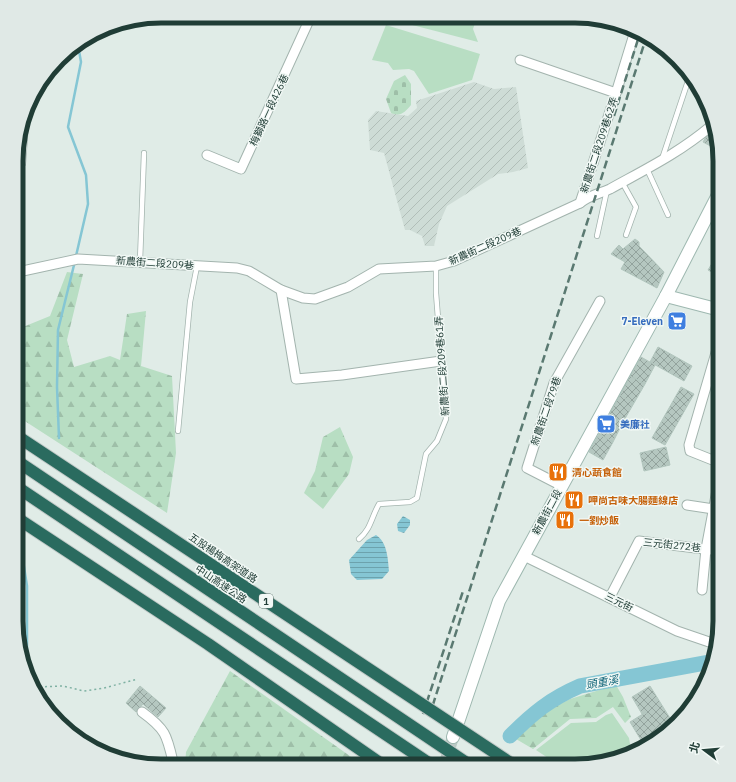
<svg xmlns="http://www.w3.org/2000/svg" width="736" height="782" viewBox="0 0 736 782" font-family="'IBM Plex Sans','Noto Sans TC',sans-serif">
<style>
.industrial{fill:url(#industrial-furrows)}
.grass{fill:#b8dec3}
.forest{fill:url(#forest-firs)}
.cemetery{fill:url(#cemetery-stones)}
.water{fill:url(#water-rules)}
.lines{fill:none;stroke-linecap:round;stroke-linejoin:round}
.stream{stroke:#85c6d4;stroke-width:2.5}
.river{stroke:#85c6d4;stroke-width:15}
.building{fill:url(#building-cross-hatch);stroke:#b2c6be}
.secondary-tunnel{stroke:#bac9c4;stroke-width:12;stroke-dasharray:12 6;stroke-linecap:butt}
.lane-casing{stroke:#a3b4ae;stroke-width:6}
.street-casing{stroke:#a3b4ae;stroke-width:11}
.secondary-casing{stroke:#9eb8b0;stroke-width:14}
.highway-casing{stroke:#c1c9c7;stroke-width:14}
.path{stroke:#7fb1a3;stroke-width:1.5;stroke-dasharray:2 3;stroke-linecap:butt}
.lane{stroke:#fff;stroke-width:4.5}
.street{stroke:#fff;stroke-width:9}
.secondary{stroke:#fff;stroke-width:12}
.highway{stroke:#2a6b5f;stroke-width:12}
.rail{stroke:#5a7971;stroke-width:2.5;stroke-dasharray:8 4;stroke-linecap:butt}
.highway-bridge-casing{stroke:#c1c9c7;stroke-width:14;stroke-linecap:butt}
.highway-bridge{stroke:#2a6b5f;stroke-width:12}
.labels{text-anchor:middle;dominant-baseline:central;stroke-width:3;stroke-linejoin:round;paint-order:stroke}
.shield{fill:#f1f8f5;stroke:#5f756f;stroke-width:1}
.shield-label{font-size:9px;font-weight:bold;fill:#203d36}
.street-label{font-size:10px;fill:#203d36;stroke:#f1f8f5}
.shop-label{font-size:10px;font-weight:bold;fill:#366cbe;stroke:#f1f8f5;text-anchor:end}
.food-label{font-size:10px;font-weight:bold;fill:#c56008;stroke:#f1f8f5;text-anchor:start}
.water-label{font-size:11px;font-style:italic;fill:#17697c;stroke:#f1f8f5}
.rim{fill:none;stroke:#203d36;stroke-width:5}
</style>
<defs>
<pattern id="industrial-furrows" width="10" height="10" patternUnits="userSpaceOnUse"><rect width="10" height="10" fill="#cedcd6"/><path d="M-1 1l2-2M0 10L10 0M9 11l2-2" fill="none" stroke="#b1beb8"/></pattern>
<pattern id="forest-firs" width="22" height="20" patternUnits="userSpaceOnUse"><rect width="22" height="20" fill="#b8dec3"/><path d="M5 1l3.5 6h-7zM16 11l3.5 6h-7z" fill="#9ebfa8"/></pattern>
<pattern id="cemetery-stones" width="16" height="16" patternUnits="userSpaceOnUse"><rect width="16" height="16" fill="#b8dec3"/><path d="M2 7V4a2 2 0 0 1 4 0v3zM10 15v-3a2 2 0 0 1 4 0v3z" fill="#9ebfa8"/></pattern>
<pattern id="water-rules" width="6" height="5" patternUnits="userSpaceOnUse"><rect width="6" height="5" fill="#85c6d4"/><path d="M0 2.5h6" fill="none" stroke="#6ca2ad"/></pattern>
<pattern id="building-cross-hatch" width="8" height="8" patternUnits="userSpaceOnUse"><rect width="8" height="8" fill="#b5c7c0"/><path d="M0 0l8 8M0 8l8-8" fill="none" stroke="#93a39d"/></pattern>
</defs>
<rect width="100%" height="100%" fill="#e0ece7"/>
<!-- industrial -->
<polygon class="industrial" points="474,82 494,89 516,87 528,168 513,172 498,174 447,206 439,224 434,246 425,246 422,236 410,230 405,230 384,153 370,150 368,120 376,111 408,116 417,108 416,101"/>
<!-- grass -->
<g class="grass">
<polygon points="391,17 477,17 473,29 478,42 389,19"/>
<polygon points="386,25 480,54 472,80 429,94 414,71 409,69 393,70 388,63 372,60"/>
<polygon points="612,713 629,738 631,750 584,766 560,766 536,750 571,723 596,722 606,715"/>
</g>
<!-- forest -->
<g class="forest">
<polygon points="67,272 83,274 67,340 74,367 110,356 120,360 127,314 146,311 141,366 172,376 176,453 167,513 17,416 18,317 23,327 50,316"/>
<polygon points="340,427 353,457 349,474 323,509 304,493 315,471 323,437"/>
<polygon points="230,671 364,766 185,766 186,752"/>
<polygon points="616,685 623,697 631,717 625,723 613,707 596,718 570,719 533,749 516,739 545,711 570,699"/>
</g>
<!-- cemetery -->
<path class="cemetery" d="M405,75L411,84V105C405,112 401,117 391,113L386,99L394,81Z"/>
<!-- water -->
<g class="water">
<polygon points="403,516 410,520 410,525 404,533 398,531 397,524"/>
<path d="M376,535C387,542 388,558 389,571L382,579L357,580L351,574L349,560L367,540Z"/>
</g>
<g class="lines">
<!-- stream -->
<g class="stream">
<polyline points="76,256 88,204 86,175 68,127 81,62 78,45"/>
<polyline points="59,438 57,387 58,330 75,261"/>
<polyline points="19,535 27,586 27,663"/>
</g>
<!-- river -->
<path class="river" d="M510,736C533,713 550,699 580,686L710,662"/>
</g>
<!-- building -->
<g class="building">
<polygon points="712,130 720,151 703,142 707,135"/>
<polygon points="635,239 639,242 639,246 664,272 657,288 621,269 625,262 611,254 619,245 623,249"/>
<polygon points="720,250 720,277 708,270"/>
<polygon points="658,347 692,366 684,381 650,362"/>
<polygon points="641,357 655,365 645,384 630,376"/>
<polygon points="630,376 645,384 634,403 620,395"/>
<polygon points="681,387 694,394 665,445 652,438"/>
<polygon points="620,395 634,403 623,422 609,415"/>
<polygon points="609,415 623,422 613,442 599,434"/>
<polygon points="599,434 613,442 603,460 589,452"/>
<polygon points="666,447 670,465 644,471 640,453"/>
<polygon points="140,686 166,708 158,717 143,704 136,712 126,703"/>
<polygon points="650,686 673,723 661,736 646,712 642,714 632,697"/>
<polygon points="646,712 661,736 656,741 644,745 630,722"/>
</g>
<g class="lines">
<!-- secondary-tunnel -->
<polyline class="secondary-tunnel" points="444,766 453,737"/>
<defs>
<g id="lane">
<polyline points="662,159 690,75"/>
<polyline points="19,166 23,164 27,110"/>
<polyline points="647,169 668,215"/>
<polyline points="622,182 636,207 626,235"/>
<polyline points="597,236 607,190"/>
<polyline points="140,261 144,153"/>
<polyline points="178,431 190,302 197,266"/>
<path d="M359,539C371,529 371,518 379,504L410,502L417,498L426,454L437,441L446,419L436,293V266"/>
</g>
<g id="street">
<polyline points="520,60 616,93 580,203"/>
<polyline points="616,93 635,31"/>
<polyline points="207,155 241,169 311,16"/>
<path d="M18,272L78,259L237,268L249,271L281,290L303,298L315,299L348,287L379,269L436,266L454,261L580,203C590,195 599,194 610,189C646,169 679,153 711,126"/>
<polyline points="281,290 296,379 342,375 441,361"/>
<polyline points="720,339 689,445 690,451 720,463"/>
<polyline points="562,486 527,468 554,383 600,301"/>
<polyline points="687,505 720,510"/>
<polyline points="524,556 677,631 715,644"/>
<polyline points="702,590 706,549 720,474"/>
<polyline points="610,597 639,541 720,551"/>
<path d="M142,712C167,730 167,736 174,766"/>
</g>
<g id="secondary">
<polyline points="666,296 720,310"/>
<polyline points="453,737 499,601 666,296 720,191"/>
</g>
<g id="highway">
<polyline points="17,461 471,766"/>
<polyline points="17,487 433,766"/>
<polyline points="17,518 208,644 384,766"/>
</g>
</defs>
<!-- lane casing -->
<use href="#lane" class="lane-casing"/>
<!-- street casing -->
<use href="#street" class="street-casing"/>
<!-- secondary casing -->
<use href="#secondary" class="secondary-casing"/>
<!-- highway casing -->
<use href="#highway" class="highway-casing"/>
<!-- path -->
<polyline class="path" points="35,687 63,686 84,691 104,688 138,679"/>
<!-- lane -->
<use href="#lane" class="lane"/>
<!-- street -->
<use href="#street" class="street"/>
<!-- secondary -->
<use href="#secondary" class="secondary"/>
<!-- highway -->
<use href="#highway" class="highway"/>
<!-- rail -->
<g class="rail">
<polyline points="614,116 640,33"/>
<polyline points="423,714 463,591"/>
<polyline points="429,717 647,35"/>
</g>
<defs>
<polyline id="highway-bridge" points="17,436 515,766"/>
</defs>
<!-- highway-bridge casing -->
<use href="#highway-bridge" class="highway-bridge-casing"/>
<!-- highway-bridge -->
<use href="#highway-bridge" class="highway-bridge"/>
</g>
<!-- icons -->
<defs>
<symbol id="supermarket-square" viewBox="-11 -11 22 22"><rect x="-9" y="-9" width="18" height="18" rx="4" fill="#3f7fe0" stroke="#f1f8f5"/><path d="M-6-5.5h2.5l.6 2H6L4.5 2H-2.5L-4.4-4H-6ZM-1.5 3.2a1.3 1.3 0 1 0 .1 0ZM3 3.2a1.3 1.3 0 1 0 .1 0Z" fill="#fff"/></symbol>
<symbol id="restaurant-square" viewBox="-11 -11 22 22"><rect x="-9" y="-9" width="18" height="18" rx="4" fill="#e8710a" stroke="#f1f8f5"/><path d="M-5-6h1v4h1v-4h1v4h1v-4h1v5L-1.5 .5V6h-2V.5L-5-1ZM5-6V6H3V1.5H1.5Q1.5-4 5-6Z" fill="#fff"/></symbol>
</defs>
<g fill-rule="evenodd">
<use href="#supermarket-square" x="666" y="310" width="22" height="22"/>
<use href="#supermarket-square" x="595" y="413" width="22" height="22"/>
<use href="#restaurant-square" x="547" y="461" width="22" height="22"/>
<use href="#restaurant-square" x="563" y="489" width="22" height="22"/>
<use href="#restaurant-square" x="554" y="509" width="22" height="22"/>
</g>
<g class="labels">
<!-- shield labels -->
<rect class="shield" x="259" y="594" width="14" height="14" rx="3"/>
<g class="shield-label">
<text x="266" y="601">1</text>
</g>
<!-- street labels -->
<g class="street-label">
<text transform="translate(269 110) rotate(-65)">梅獅路一段426巷</text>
<text transform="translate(599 145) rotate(-72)">新農街二段209巷62弄</text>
<text transform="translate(485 246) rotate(-24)">新農街二段209巷</text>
<text transform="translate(155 263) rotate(4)">新農街二段209巷</text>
<text transform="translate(442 366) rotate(-94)">新農街二段209巷61弄</text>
<text transform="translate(546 411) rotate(-71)">新農街二段79巷</text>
<text transform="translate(547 512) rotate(-62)">新農街二段</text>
<text transform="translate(672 545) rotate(6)">三元街272巷</text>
<text transform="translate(223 558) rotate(34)">五股楊梅高架道路</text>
<text transform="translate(221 584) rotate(34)">中山高速公路</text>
<text transform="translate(619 602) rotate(26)">三元街</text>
</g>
<!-- shop labels -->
<g class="shop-label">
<text x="663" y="321">7-Eleven</text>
<text x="620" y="424" text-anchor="start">美廉社</text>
</g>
<!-- food labels -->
<g class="food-label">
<text x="572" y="472">清心蔬食館</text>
<text x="588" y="500">呷尚古味大腸麵線店</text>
<text x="579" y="520">一劉炒飯</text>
</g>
<!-- water labels -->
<g class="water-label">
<text transform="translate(602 682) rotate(-10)">頭重溪</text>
</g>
</g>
<!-- crop -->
<path d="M0 0H736V782H0ZM161 23H575A138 138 0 0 1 713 161V621A138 138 0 0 1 575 759H161A138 138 0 0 1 23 621V161A138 138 0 0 1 161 23Z" fill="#e0e9e6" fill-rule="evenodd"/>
<path class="rim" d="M161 23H575A138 138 0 0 1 713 161V621A138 138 0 0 1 575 759H161A138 138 0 0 1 23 621V161A138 138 0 0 1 161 23Z"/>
<!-- north arrow -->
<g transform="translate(704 750) rotate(286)" stroke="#f1f8f5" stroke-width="3" paint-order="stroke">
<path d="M0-3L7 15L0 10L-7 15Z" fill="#203d36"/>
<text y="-6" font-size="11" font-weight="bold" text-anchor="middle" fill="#203d36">北</text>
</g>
</svg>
